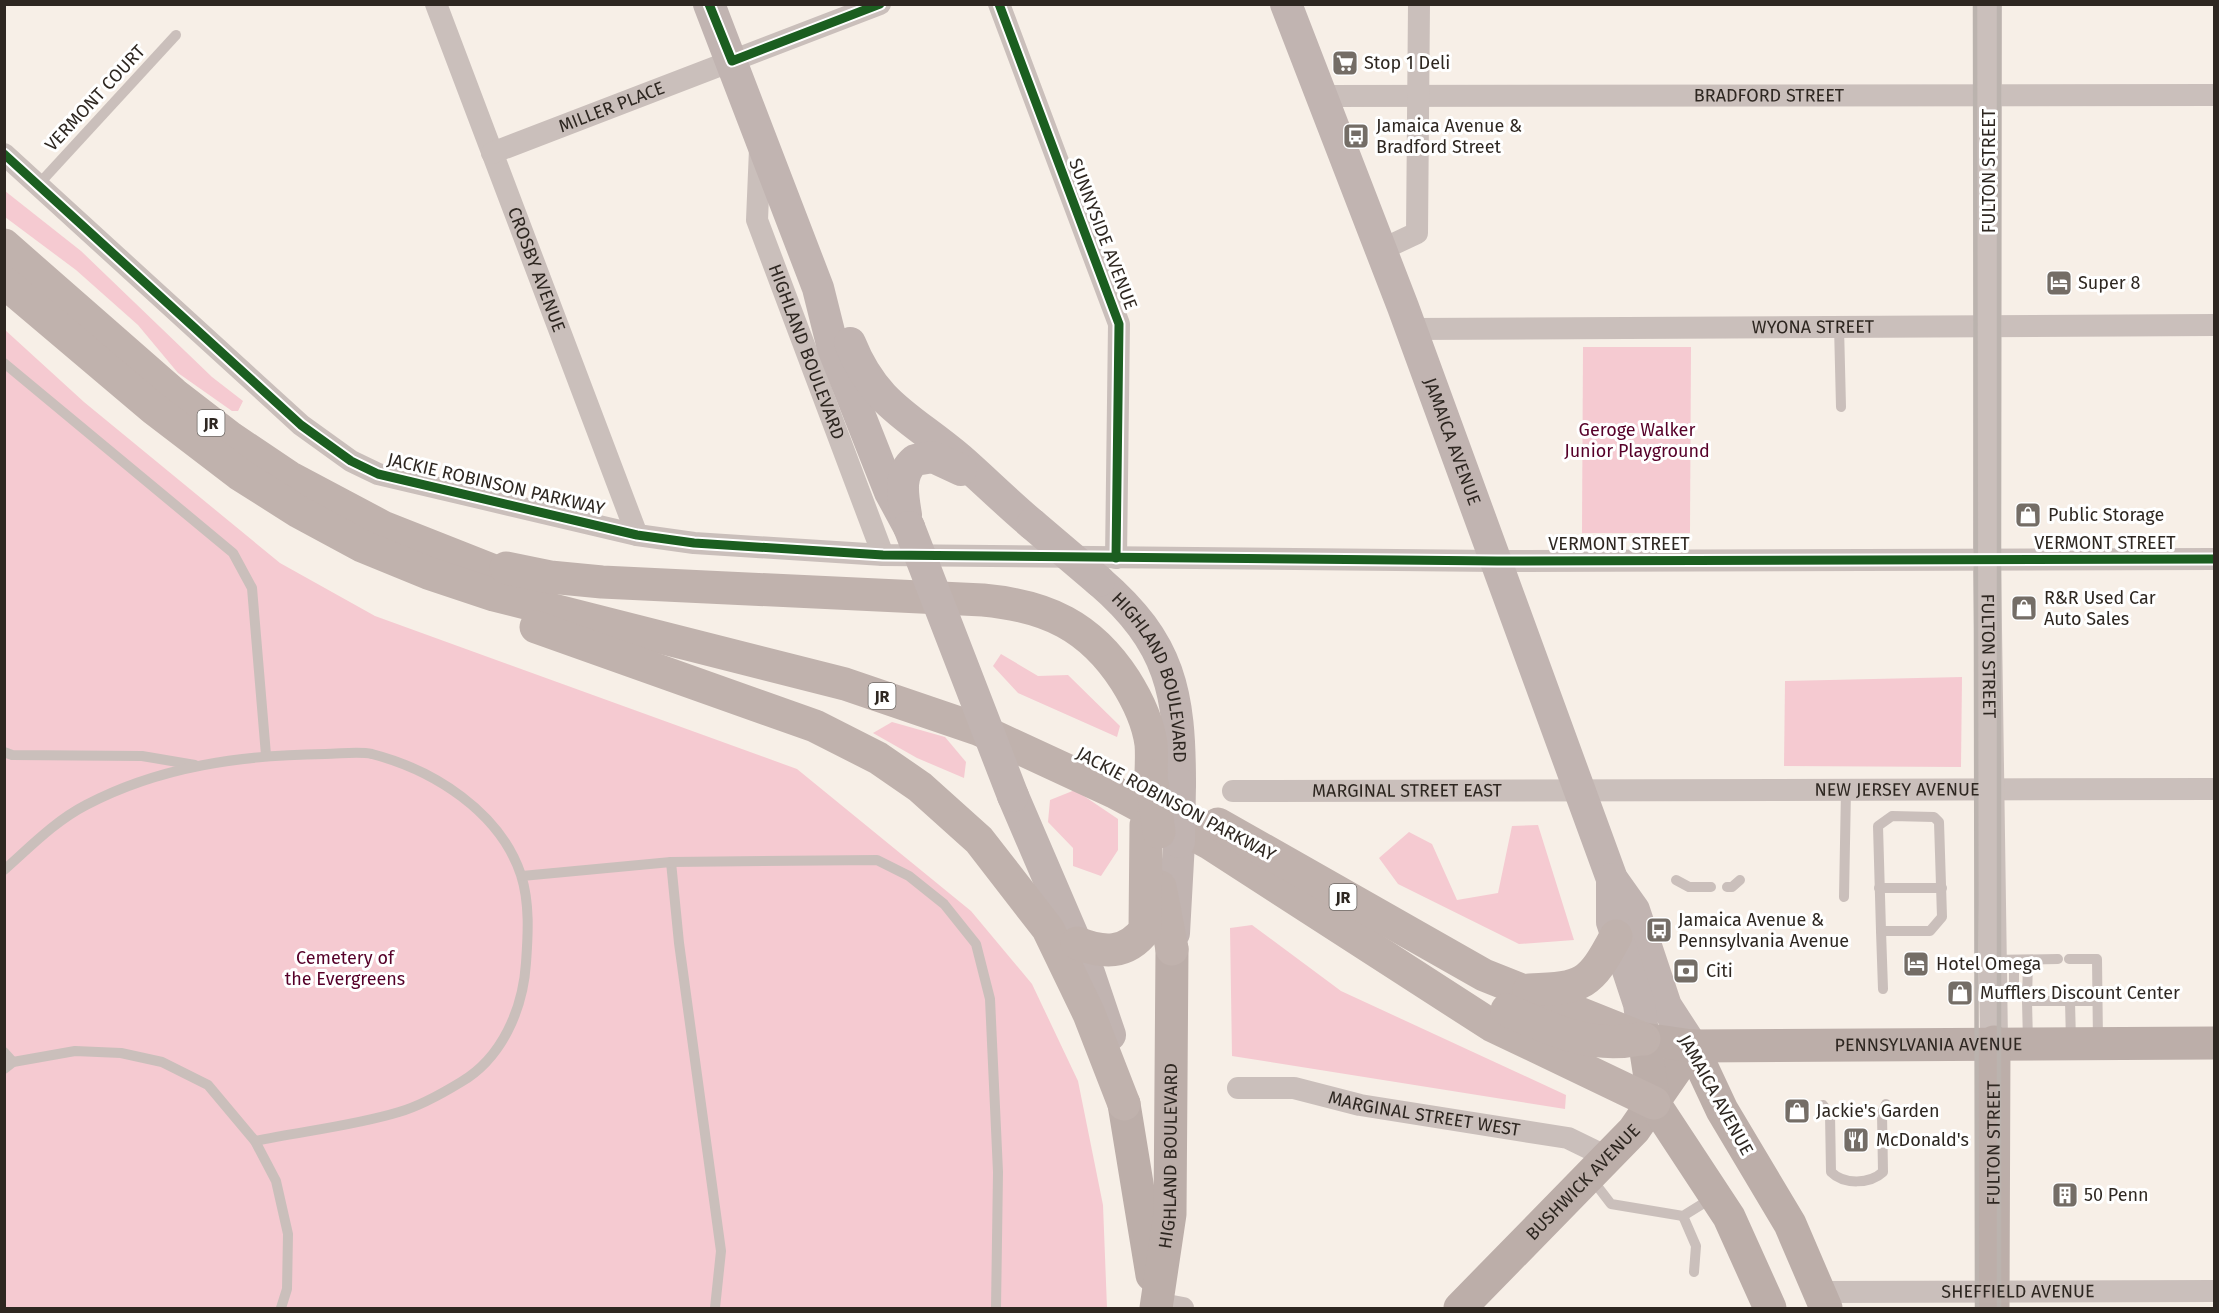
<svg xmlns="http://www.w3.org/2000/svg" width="2219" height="1313" viewBox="0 0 2219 1313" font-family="'Fira Sans',sans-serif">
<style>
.green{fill:#f5cad1}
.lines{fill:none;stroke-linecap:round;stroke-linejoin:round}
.service{stroke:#cabfbb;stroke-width:10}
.minor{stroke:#cabfbb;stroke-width:22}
.tertiary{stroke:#cabfbb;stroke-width:28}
.secondary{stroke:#c1b4b1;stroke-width:32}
.primary{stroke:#bcaea9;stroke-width:33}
.motorway{stroke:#c0b2ad;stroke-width:33}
.rail{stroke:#bbb3ae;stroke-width:4.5}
.secondary-bridge{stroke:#c1b4b1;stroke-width:32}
.motorway-bridge{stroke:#c0b2ad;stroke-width:33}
.cycleway-casing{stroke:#fff;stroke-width:13}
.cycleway{stroke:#1b5e20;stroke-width:9}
.labels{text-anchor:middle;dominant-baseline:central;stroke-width:6;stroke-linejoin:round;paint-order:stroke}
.shield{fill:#fff;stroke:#6d6864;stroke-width:1.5}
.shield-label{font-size:16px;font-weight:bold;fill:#2e2721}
.poi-label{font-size:18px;fill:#2e2721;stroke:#fff;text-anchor:start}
.street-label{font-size:18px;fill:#2e2721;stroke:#fff}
.park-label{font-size:18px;fill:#560029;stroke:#fff}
</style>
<rect width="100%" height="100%" fill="#f7efe7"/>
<!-- green -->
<g class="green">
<polygon points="5,191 81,251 212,377 243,401 238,411 232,411 178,373 138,325 76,270 5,217"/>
<polygon points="4,329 84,402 280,563 375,616 797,769 971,911 1032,984 1078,1081 1103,1205 1107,1308 5,1308"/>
<polygon points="1583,347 1691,347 1690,533 1582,533"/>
<polygon points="1001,654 1038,676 1068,675 1120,726 1117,737 1018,693 993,666"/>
<polygon points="1962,677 1961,767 1784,766 1785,681"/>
<polygon points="892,722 945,737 966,762 964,778 917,758 873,733"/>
<polygon points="1075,790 1118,819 1118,850 1101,876 1073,866 1073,848 1048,822 1050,800"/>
<polygon points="1538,825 1574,940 1519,944 1398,884 1379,858 1409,832 1432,844 1457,900 1498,893 1512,826"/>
<polygon points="1252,925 1341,991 1566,1095 1565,1109 1232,1056 1230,928"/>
</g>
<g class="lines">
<!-- service -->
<g class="service">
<polyline points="38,185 176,35"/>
<polyline points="1839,326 1841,407"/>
<polyline points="4,363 233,553 252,588 266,755"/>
<polyline points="4,752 12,755 142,756 195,765"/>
<polygon points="1892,816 1934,817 1939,822 1942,917 1930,931 1881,931 1878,826"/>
<polyline points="671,862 679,943 721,1251 715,1308"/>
<path d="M4,870C30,847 55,821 86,805C160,766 243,755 325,754C340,754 358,751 372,754C434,770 500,812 521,875C530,903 528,935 526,963C523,1009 502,1058 461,1082C443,1093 420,1106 399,1112C353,1126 303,1131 255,1141"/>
<polyline points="522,876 671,862 877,860 909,876 944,904 976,944 990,999 998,1172 996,1308"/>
<polyline points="1676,880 1689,887 1711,887"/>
<polyline points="1727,887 1732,887 1740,880"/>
<polyline points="1879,888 1942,888"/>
<polyline points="1844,897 1846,789"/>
<polyline points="1881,931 1883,989"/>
<polyline points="2069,959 2097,959 2098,1042"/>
<polyline points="1992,960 2058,959"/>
<polyline points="1995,989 2028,990"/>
<polyline points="2014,989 2014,960"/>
<polyline points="2027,1001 2028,960"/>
<polyline points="2028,1042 2027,1001 2070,1001"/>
<polyline points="2071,1042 2070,1001 2097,1001"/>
<polyline points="4,1052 13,1062"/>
<polyline points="4,1069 13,1062 75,1051 121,1053 162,1062 208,1085 255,1141 276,1181 288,1234 287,1289 281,1308"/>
<path d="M1823,1105L1830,1114L1831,1172C1844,1185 1870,1184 1883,1172L1882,1113L1886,1104"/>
<polyline points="1591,1178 1611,1204 1683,1216 1712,1198"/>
<polyline points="1683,1216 1696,1246 1694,1272"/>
</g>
<!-- minor -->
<g class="minor">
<path id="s1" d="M436,4L637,535"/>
<polyline points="999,4 1119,324 1116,558"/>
<path id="s2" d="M1322,96L2214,95"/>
<path id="s3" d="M760,149L757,220L883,555"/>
<path id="s4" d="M492,153L880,4"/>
<polyline points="4,154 301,425 351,461 378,474 637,535 694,543 883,555 1497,561 2214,559"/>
<polyline points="1381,250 1417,233 1419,4"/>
<path id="s5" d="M1411,329L2214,325"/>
<path id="s6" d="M1233,791L2214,789"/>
<path id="s7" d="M1238,1088H1294L1360,1105L1568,1138L1607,1157"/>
<path id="s8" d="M1820,1292L2214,1291"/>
<polyline points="1156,1303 1183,1308"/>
</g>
<!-- tertiary -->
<path class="tertiary" id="s9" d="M1988,4L1987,560L1994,1042"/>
<!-- secondary -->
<g class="secondary">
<polyline points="709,4 818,288 833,348 890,492 909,527"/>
<path id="s10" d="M1286,4L1403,307L1612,879L1634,910L1666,1006L1692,1046"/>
<path d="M850,343C875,406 912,418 960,459C984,480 1007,503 1032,524"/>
<path d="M906,515C903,496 898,474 915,460L933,457L961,470"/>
<path id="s11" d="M1099,581C1171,643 1180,693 1180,784"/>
<polyline points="1013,796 1089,973 1110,1035"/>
<polyline points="1612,879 1612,922 1639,1004 1644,1039"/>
<polyline points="1174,933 1179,842"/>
</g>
<!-- primary -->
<g class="primary">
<polyline points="1692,1046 1722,1110 1790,1224 1826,1308"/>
<polyline points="1124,1104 1152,1275"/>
<path id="s12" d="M1156,1308L1170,1214L1172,949"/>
<path id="s13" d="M1460,1308L1634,1130L1692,1046"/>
<path id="s14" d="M1770,1308L1729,1217L1654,1103L1644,1039L1692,1046L2214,1043"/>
<path id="s15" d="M1993,1308L1994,1042"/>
</g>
<!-- motorway -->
<g class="motorway">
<polyline points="4,245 174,394 231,438 289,477 383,527 527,584"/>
<polyline points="4,282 154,409 239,474 299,512 362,546 428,573 494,595 845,684 980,730 1114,792 1209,843 1491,1025 1654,1103"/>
<path d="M506,568L550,577L602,582L983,600C1047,606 1090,626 1125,680C1137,699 1148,722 1151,744C1152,755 1151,766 1151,776"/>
<polyline points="536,627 815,726 878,758 920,787 979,840 1048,929 1089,1014 1124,1104"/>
<polyline points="1218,824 1484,975 1644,1039"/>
<polyline points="1160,887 1172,949"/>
<path d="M1077,943C1103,953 1126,955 1145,930L1146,825"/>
<path d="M1529,990C1584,988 1590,985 1616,936"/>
<path d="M1507,1010C1552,1030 1590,1049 1640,1039"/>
</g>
<!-- rail -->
<g class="rail">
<polyline points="1975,4 1977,1308"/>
<polyline points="1999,4 1999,1308"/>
</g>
<!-- secondary-bridge -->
<g class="secondary-bridge">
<polyline points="1032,524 1099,581"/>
<polyline points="909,527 1013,796"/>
<polyline points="1179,842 1180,784"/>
</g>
<!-- motorway-bridge -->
<polyline class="motorway-bridge" points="1151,776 1159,832"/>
<defs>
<g id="cycleway">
<polyline points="709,4 732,61 880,4"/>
<polyline points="999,4 1119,324 1116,558"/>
<polyline points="4,154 301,425 351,461 378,474 637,535 694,543 883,555 1497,561 2214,559"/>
</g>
</defs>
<!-- cycleway casing -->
<use href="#cycleway" class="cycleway-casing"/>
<!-- cycleway -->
<use href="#cycleway" class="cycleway"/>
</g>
<!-- icons -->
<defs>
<symbol id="supermarket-square" viewBox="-11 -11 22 22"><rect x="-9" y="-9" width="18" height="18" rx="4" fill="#746d66" stroke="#fff"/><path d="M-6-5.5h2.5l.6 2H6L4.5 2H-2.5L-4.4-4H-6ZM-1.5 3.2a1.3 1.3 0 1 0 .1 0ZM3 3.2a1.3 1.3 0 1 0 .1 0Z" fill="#fff"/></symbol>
<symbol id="bus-square" viewBox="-11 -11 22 22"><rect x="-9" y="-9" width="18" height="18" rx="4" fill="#746d66" stroke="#fff"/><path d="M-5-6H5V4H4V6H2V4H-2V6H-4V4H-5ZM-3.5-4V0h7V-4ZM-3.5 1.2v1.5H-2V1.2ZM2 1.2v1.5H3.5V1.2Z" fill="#fff"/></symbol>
<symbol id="hotel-square" viewBox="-11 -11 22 22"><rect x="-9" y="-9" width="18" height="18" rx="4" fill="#746d66" stroke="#fff"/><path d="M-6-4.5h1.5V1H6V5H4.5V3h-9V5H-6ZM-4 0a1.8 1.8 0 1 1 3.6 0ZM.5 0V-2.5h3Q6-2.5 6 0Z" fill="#fff"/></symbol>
<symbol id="shop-square" viewBox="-11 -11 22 22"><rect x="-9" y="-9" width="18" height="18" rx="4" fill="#746d66" stroke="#fff"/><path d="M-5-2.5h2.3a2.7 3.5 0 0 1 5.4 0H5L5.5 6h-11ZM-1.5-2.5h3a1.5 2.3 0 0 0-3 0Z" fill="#fff"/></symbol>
<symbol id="bank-square" viewBox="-11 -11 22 22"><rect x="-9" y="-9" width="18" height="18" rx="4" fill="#746d66" stroke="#fff"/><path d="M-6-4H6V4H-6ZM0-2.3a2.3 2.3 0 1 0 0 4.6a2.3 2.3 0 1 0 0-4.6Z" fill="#fff"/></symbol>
<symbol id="restaurant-square" viewBox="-11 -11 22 22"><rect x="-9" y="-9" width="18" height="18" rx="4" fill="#746d66" stroke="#fff"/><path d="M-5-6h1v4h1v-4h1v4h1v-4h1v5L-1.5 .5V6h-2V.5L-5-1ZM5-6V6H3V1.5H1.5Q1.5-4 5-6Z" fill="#fff"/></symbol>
<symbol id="building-square" viewBox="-11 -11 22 22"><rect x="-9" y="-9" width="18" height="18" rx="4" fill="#746d66" stroke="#fff"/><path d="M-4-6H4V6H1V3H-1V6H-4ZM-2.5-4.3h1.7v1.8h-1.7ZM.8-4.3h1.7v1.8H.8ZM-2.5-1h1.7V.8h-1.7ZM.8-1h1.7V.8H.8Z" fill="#fff"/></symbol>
</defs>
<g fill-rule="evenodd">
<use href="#supermarket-square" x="1330" y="48" width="30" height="30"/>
<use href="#bus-square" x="1341" y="121" width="30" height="30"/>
<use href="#hotel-square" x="2044" y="268" width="30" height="30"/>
<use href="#shop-square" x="2013" y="500" width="30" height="30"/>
<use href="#shop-square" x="2009" y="593" width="30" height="30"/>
<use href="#bus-square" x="1644" y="915" width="30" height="30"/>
<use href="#hotel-square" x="1901" y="949" width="30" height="30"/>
<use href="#bank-square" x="1671" y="956" width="30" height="30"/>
<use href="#shop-square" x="1945" y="978" width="30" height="30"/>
<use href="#shop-square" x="1782" y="1096" width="30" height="30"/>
<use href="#restaurant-square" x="1841" y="1125" width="30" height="30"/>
<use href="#building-square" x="2050" y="1180" width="30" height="30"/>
</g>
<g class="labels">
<!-- shield labels -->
<g class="shield">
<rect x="197.5" y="410" width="27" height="26" rx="4.5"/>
<rect x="868.5" y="683" width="27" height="26" rx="4.5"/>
<rect x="1329.5" y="884" width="27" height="26" rx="4.5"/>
</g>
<g class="shield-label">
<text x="211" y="423">JR</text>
<text x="882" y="696">JR</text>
<text x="1343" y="897">JR</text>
</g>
<!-- poi labels -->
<g class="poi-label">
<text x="1364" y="63">Stop 1 Deli</text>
<text x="1376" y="126">Jamaica Avenue &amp;<tspan x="1376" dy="21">Bradford Street</tspan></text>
<text x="2078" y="283">Super 8</text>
<text x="2048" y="515">Public Storage</text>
<text x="2044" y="598">R&amp;R Used Car<tspan x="2044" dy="21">Auto Sales</tspan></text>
<text x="1678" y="920">Jamaica Avenue &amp;<tspan x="1678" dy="21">Pennsylvania Avenue</tspan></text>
<text x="1936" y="964">Hotel Omega</text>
<text x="1706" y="971">Citi</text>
<text x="1980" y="993">Mufflers Discount Center</text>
<text x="1816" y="1111">Jackie's Garden</text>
<text x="1876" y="1140">McDonald's</text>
<text x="2084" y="1195">50 Penn</text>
</g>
<!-- street labels -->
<g class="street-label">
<text stroke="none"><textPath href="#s2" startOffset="447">BRADFORD STREET</textPath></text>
<text transform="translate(95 98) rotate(-47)">VERMONT COURT</text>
<text stroke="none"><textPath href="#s4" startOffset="128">MILLER PLACE</textPath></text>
<text transform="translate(1989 171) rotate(-90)">FULTON STREET</text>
<text transform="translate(1103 234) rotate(69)">SUNNYSIDE AVENUE</text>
<text stroke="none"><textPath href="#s1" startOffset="284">CROSBY AVENUE</textPath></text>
<text stroke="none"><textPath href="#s5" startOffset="402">WYONA STREET</textPath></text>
<text stroke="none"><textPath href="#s3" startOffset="212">HIGHLAND BOULEVARD</textPath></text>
<text stroke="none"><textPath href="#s10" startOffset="468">JAMAICA AVENUE</textPath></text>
<text transform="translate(496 484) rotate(13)">JACKIE ROBINSON PARKWAY</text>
<text x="2105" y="543">VERMONT STREET</text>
<text x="1619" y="544">VERMONT STREET</text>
<text stroke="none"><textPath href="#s9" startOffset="652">FULTON STREET</textPath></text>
<text stroke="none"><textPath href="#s11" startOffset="114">HIGHLAND BOULEVARD</textPath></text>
<text stroke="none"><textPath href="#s6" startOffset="664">NEW JERSEY AVENUE</textPath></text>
<text stroke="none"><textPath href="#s6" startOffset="174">MARGINAL STREET EAST</textPath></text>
<text transform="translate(1176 804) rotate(28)">JACKIE ROBINSON PARKWAY</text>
<text stroke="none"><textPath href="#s14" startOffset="586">PENNSYLVANIA AVENUE</textPath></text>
<text transform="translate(1716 1095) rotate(61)">JAMAICA AVENUE</text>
<text stroke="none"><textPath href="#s7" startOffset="189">MARGINAL STREET WEST</textPath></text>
<text stroke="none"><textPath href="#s15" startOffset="165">FULTON STREET</textPath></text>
<text stroke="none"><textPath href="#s12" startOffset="153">HIGHLAND BOULEVARD</textPath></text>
<text stroke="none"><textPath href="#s13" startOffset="176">BUSHWICK AVENUE</textPath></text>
<text stroke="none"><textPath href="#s8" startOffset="198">SHEFFIELD AVENUE</textPath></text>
</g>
<!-- park labels -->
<g class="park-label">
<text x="1637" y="430">Geroge Walker<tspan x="1637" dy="21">Junior Playground</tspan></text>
<text x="345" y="958">Cemetery of<tspan x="345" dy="21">the Evergreens</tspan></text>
</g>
</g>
<!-- border -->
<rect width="2219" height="1313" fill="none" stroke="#2e2721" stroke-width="12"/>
</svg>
